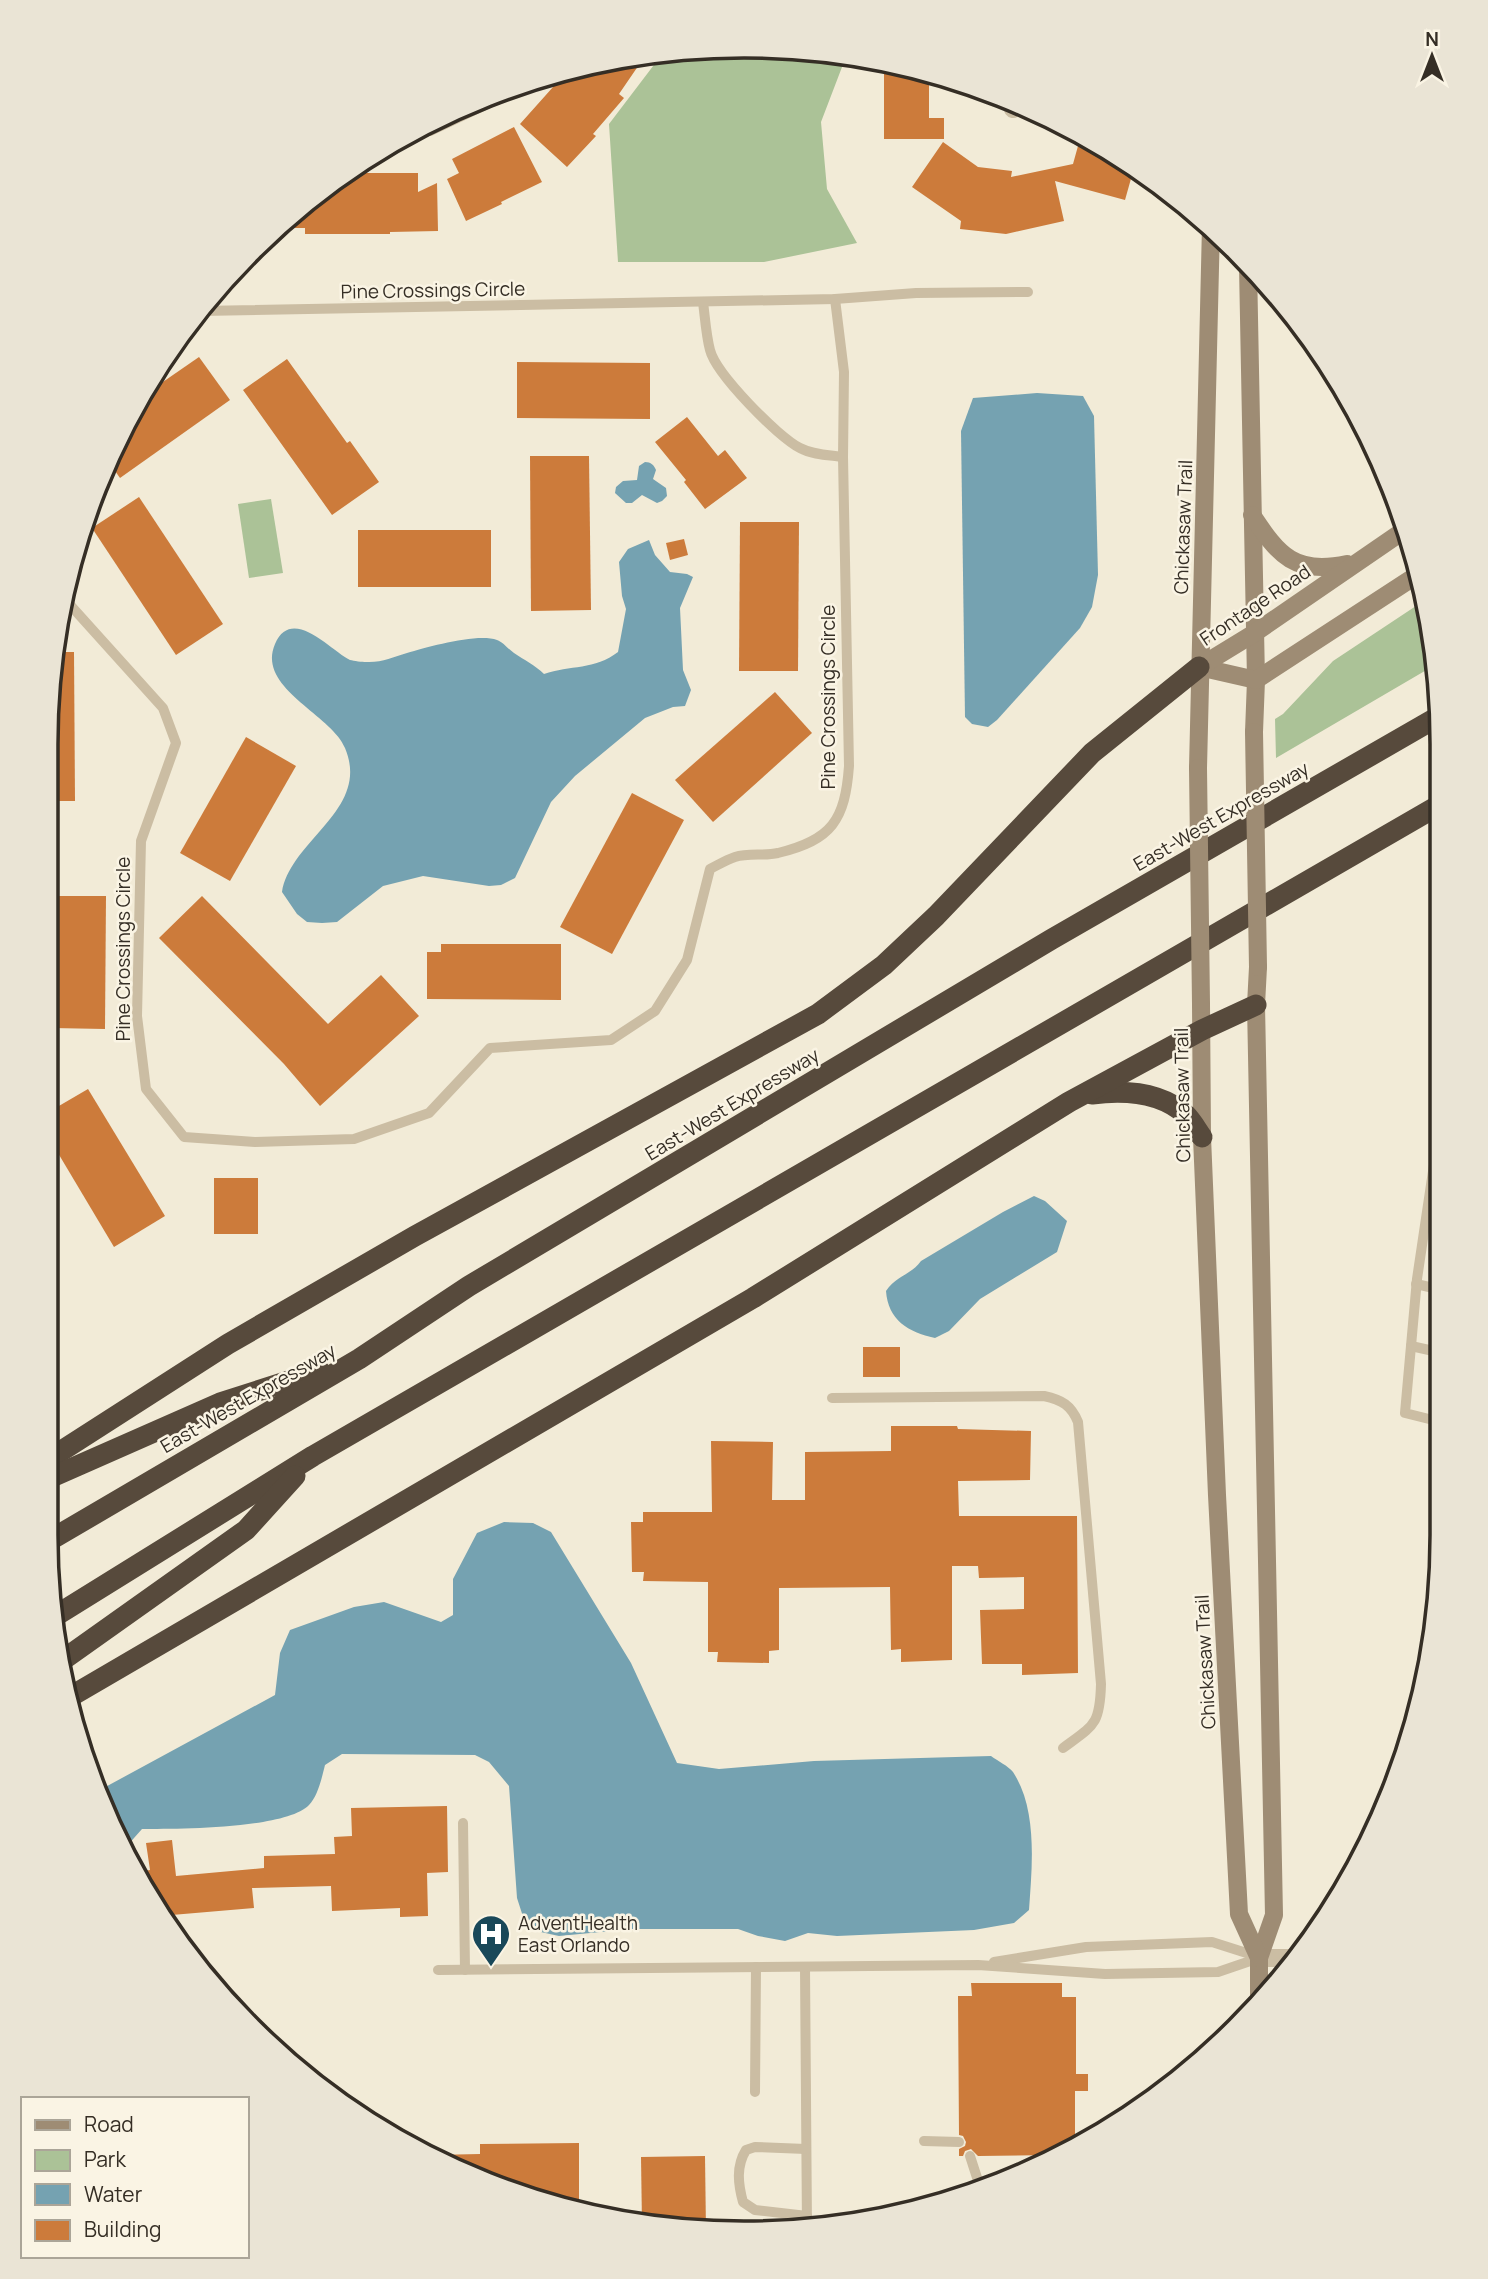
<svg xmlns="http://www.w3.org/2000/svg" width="1488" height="2279" viewBox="0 0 1488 2279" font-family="Manrope,sans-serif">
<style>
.green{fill:#abc297}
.water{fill:#75a2b1}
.building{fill:#cc7b3b}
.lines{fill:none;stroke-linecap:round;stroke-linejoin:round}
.lane{stroke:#cbbda3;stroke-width:10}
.street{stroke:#cbbda3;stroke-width:18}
.secondary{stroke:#9e8c74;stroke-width:18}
.highway{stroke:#574a3c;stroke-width:21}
.secondary-bridge{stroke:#9e8c74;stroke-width:18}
.labels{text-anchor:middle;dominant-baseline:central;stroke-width:5;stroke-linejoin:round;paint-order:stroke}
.street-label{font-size:19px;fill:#352e25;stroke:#faf4e4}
.poi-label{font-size:19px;fill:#352e25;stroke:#faf4e4;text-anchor:start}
.rim{fill:none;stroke:#352e25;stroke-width:3.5}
</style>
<rect width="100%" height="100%" fill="#f2ebd7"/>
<!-- green -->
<g class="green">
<polygon points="699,47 836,52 847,54 821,122 827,189 857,243 764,262 618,262 609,124 663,53"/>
<polygon points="271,499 283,573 249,578 238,504"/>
<polygon points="1425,600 1435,665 1276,758 1275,719 1283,714 1333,661"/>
</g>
<!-- water -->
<g class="water">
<polygon points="1037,393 1083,396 1094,416 1098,575 1092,607 1080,628 997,720 988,727 972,724 965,717 961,431 973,398"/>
<path d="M645,462C651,462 654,465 656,470L653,479L666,488L667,496L662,501L657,503L642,495L632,503H626L615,493L616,487L623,481L637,480L639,466Z"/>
<path d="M649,540L655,555L670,572L687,574L693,577L680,608L683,670L691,690L685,706L673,707L645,718L575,776L551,802L515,878L501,885L489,886L423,876L383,886L337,922L322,923L307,922L297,914L282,892C291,839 371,810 345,748C331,714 256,688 275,644C292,605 331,651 350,660C354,661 362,662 366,662C381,663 393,657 407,653C428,647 477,633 497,640C503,642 508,649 514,653C524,660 535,665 544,674C570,665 595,670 618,652L626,609L622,596L619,562L628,549Z"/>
<path d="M1034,1196L1045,1201L1067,1221L1057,1252L980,1299L949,1331L935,1338C908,1332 888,1320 886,1291C896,1276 912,1274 921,1261L1003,1212Z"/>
<path d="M504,1522L533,1523L551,1532L631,1663L677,1763L719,1769L814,1761L991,1756C998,1761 1008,1766 1013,1772C1038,1810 1032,1867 1029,1910L1014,1923L974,1930L837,1936L808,1933L785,1941L758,1936L738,1929H632L559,1936L527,1929L517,1898L509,1786L489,1762L475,1755L342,1754L325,1765C322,1777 318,1796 309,1805C286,1829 177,1829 142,1829L126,1847L98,1791L275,1695L280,1653L290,1630L354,1607L384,1602L441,1622L453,1615V1579L477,1533Z"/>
</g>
<!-- building -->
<g class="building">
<polygon points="645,56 619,94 624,98 593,134 596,136 567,167 520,124 570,68"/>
<polygon points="884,63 929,73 929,118 944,118 944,139 884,139"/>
<polygon points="514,127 542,182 501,202 502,204 466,221 447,179 459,173 452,159"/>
<polygon points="943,142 978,167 1012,171 1011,177 1073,164 1078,146 1118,157 1134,168 1125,200 1055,181 1064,221 1006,234 960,229 961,221 912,187"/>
<polygon points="347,173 418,173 418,192 437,183 438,231 390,232 390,234 305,234 305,228 278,228 319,190"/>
<polygon points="199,357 230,400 120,478 108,461 117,435 144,395"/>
<polygon points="287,359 347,443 350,441 379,482 332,515 243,390"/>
<polygon points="517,362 650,363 650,419 517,418"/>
<polygon points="687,417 718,456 725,450 747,478 705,509 684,482 686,480 655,442"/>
<polygon points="530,456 589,456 591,610 531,611"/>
<polygon points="139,497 223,624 176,655 92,528"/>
<polygon points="740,522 799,522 798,671 739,671"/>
<rect x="358" y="530" width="133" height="57"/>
<polygon points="684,539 688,555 670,560 666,543"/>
<polygon points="52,652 74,652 75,801 52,801"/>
<polygon points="775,692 812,733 713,822 675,780"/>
<polygon points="246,737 296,766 230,881 180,853"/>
<polygon points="632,793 684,820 612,954 560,927"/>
<polygon points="52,896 106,896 105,1029 52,1028"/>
<polygon points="202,896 328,1024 381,975 419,1016 320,1106 284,1064 159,938"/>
<polygon points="441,944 561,944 561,1000 427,999 427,952 441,952"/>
<polygon points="88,1089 165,1216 114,1247 52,1143 52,1110"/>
<rect x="214" y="1178" width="44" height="56"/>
<rect x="863" y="1347" width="37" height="30"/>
<polygon points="891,1426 957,1426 958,1429 1031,1431 1030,1480 958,1481 959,1516 1077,1516 1078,1673 1022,1675 1022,1664 982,1664 980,1610 1024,1609 1024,1577 979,1578 978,1566 952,1566 952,1660 901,1662 901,1649 891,1650 890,1587 779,1588 779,1650 769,1651 769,1663 717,1662 718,1652 708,1652 708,1582 643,1581 644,1572 632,1572 631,1522 643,1522 643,1512 712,1512 711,1441 773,1442 772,1500 805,1500 805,1452 891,1451"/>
<polygon points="447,1806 448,1872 427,1873 428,1916 400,1917 400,1908 332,1911 331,1886 252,1888 254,1908 160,1916 138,1872 150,1870 146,1843 172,1840 176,1876 264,1868 264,1856 335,1854 334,1837 352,1836 351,1808"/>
<polygon points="971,1983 1062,1983 1062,1997 1076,1997 1076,2074 1088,2074 1088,2091 1075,2091 1075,2141 1063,2141 1063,2152 1055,2155 978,2156 971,2149 965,2151 963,2156 959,2156 959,2149 965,2146 966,2142 963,2136 959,2135 958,1996 972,1996"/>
<polygon points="579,2143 579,2208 567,2208 477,2180 433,2155 480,2154 480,2144"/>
<polygon points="705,2156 706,2232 642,2225 641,2157"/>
</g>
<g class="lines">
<!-- lane -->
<g class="lane">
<path d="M703,302C705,317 706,335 710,350C716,374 778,437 800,448C813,455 829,455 843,457"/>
<polyline points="201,311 835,299 916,293 1028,292"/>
<path d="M63,597L163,708L176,743L141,841L137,1016L146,1089L184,1137L255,1142L354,1139L429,1113L490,1048L611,1040L655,1011L687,960L710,869C718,865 726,860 735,857C748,853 764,856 778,853C832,840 845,820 849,766L843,457L844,372L835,299"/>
<polyline points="1416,1284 1438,1289"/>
<polyline points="1411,1346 1438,1352"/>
<path d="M832,1398L1044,1396C1062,1400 1071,1405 1078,1422L1101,1684C1100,1725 1094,1725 1063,1748"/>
<polyline points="1437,1421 1405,1413 1417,1279 1439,1131"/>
<polyline points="463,1823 465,1970"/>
<polyline points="994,1962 1086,1947 1212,1942 1259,1957"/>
<polyline points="805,1967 807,2229"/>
<polyline points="438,1970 978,1965 1105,1974 1218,1972 1259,1958"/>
<polyline points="755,2092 756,1967"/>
<polyline points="924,2141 959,2142"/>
<path d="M806,2149L755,2147L746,2150C736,2166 738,2184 743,2202L755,2210L807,2216"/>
<polyline points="970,2156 980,2187"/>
</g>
<!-- street -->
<g class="street">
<polyline points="1013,109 1014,103"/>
<polyline points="419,127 429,127 503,92"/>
<polyline points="1259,1958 1294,1958"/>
</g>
<!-- secondary -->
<g class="secondary">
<polyline points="1248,266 1256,680 1254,732"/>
<path d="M1252,515C1279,556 1295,575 1347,564"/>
<polyline points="1199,667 1256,680 1420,573"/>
<polyline points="1199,667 1253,634 1406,529"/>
<polyline points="1198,768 1211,226"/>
<polyline points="1258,967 1256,1005 1274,1915 1259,1958 1259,2006"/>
<polyline points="1201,1004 1202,1137 1217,1495 1239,1914 1259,1958"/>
</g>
<!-- highway -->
<g class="highway">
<path d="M1092,1094C1124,1090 1161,1092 1186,1115C1192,1121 1197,1130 1202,1137"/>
<polyline points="52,1457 228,1344 415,1236 818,1014 884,965 936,916 1092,753 1199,667"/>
<polyline points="52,1477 220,1403 320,1371"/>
<polyline points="52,1539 359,1359 469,1286 1052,939 1441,715"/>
<polyline points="52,1618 313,1456 1441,804"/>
<polyline points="60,1662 246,1530 295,1476"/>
<polyline points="68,1698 753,1298 1069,1102 1202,1030 1256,1005"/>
</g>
<!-- secondary-bridge -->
<g class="secondary-bridge">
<polyline points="1254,732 1258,967"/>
<polyline points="1198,768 1201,1004"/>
</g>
</g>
<!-- icons -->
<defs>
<symbol id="hospital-pin" viewBox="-11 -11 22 30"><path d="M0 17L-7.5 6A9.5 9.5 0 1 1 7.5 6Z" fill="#194859" stroke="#faf4e4"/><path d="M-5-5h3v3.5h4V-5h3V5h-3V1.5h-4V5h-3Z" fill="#fff"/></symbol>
</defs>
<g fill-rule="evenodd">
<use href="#hospital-pin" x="469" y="1912" width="44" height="60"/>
</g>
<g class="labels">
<!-- street labels -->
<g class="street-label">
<text transform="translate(433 290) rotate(-1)">Pine Crossings Circle</text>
<text transform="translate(1183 527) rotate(-88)">Chickasaw Trail</text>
<text transform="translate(1255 605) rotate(-34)">Frontage Road</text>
<text transform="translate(828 697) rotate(-90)">Pine Crossings Circle</text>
<text transform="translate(1221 816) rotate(-30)">East-West Expressway</text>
<text transform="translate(123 949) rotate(-90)">Pine Crossings Circle</text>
<text transform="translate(1182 1095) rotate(-91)">Chickasaw Trail</text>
<text transform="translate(732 1104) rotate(-31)">East-West Expressway</text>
<text transform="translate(248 1398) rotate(-30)">East-West Expressway</text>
<text transform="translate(1205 1662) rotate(-93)">Chickasaw Trail</text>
</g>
<!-- poi labels -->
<g class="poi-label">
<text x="518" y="1923">AdventHealth<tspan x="518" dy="22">East Orlando</tspan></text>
</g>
</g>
<!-- crop -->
<path d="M0 0H1488V2279H0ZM744 58H744A686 686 0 0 1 1430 744V1535A686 686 0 0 1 744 2221H744A686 686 0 0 1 58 1535V744A686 686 0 0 1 744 58Z" fill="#eae4d5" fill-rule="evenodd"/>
<path class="rim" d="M744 58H744A686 686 0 0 1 1430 744V1535A686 686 0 0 1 744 2221H744A686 686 0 0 1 58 1535V744A686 686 0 0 1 744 58Z"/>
<!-- legend -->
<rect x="21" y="2097" width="228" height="161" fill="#faf4e4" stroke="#aba598" stroke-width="2"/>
<rect x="35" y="2120" width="35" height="10" fill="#9e8c74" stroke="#aba598" stroke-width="2"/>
<text x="84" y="2132" font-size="21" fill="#352e25">Road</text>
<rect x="35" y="2150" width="35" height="21" fill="#abc297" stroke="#aba598" stroke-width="2"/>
<text x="84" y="2167" font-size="21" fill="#352e25">Park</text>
<rect x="35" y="2184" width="35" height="21" fill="#75a2b1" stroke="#aba598" stroke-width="2"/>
<text x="84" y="2202" font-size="21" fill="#352e25">Water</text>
<rect x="35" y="2220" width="35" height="21" fill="#cc7b3b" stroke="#aba598" stroke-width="2"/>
<text x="84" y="2237" font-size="21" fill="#352e25">Building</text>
<!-- north arrow -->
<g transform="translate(1432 56)" stroke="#faf4e4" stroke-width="5" paint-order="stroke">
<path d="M0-5L12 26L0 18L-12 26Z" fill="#352e25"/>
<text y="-10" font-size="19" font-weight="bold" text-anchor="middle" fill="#352e25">N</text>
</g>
</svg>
